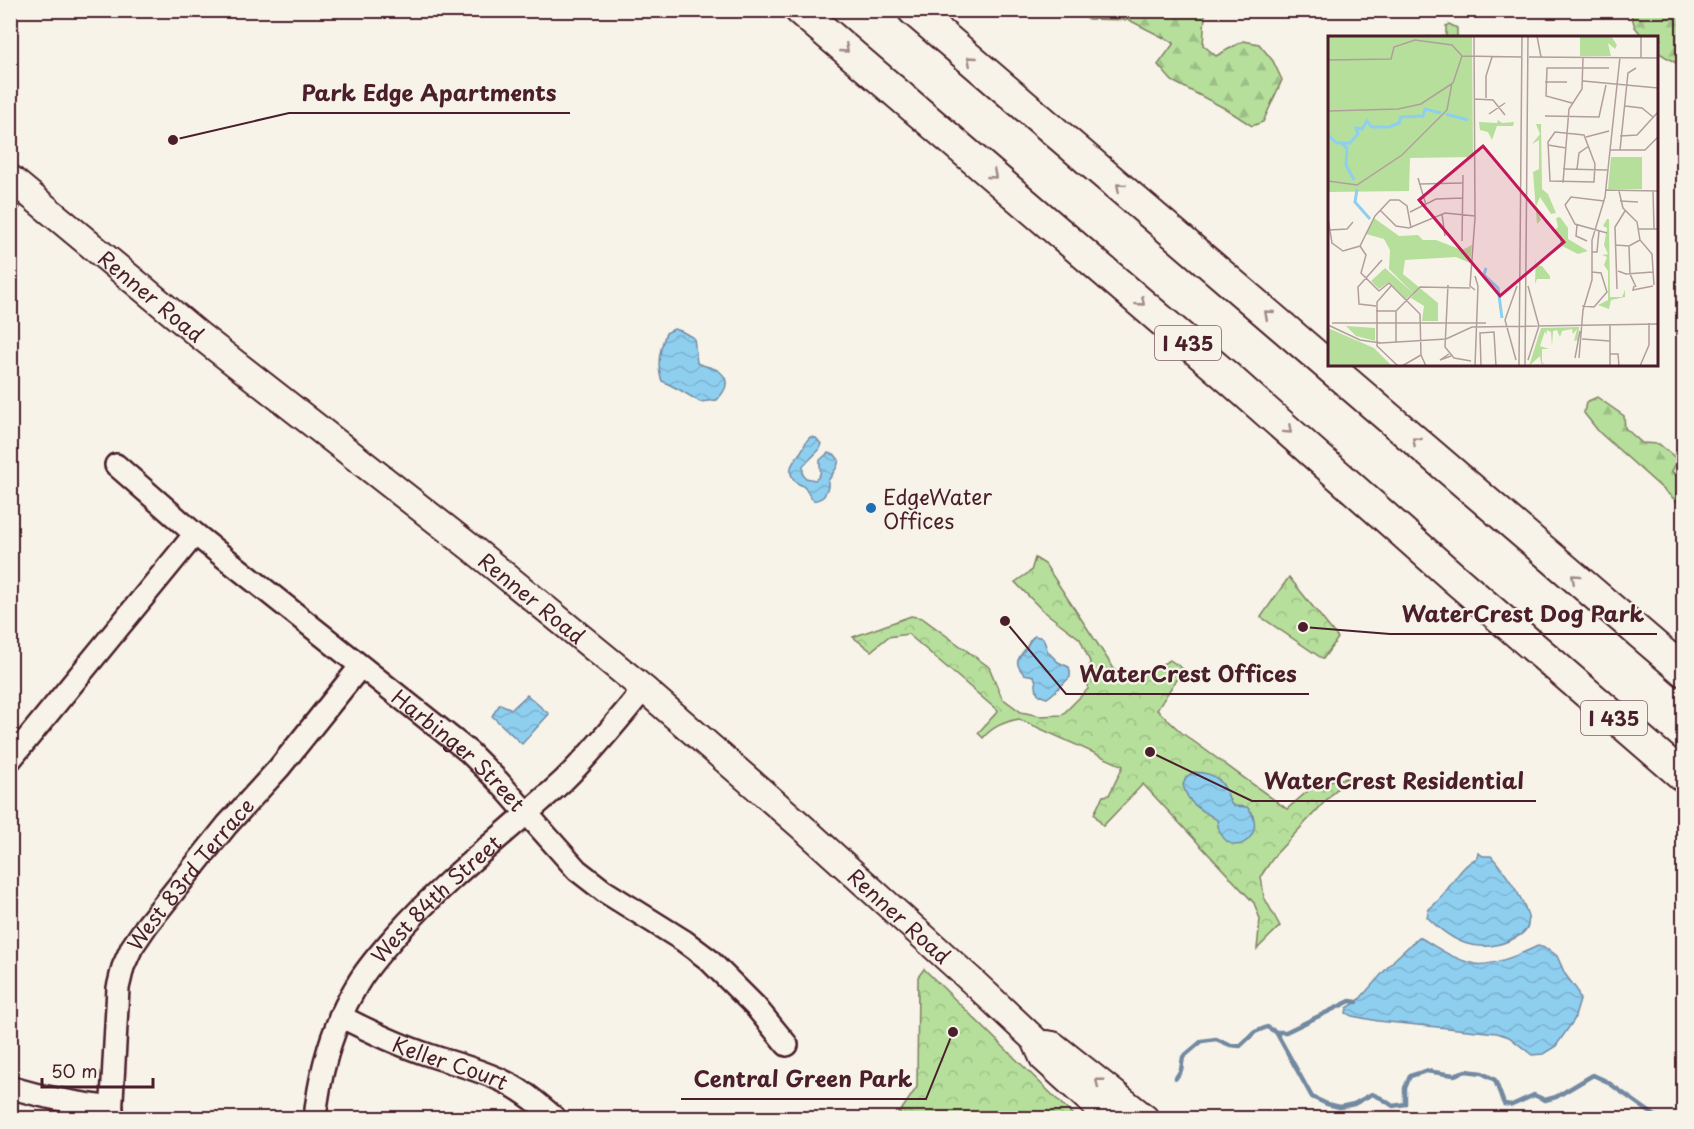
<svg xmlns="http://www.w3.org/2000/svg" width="1694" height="1129" viewBox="0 0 1694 1129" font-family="'Playpen Sans',sans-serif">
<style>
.green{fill:#b5df9b;stroke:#807f63;stroke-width:1.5}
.forest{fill:url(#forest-firs);stroke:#807f63;stroke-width:1.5}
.park{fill:url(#park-crowns);stroke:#807f63;stroke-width:1.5}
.water{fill:url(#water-waves);stroke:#7389a1;stroke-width:1.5}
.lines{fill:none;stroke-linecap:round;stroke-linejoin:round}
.stream{stroke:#7389a1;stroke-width:4.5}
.minor-casing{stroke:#4a1f2b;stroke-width:26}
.major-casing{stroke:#4a1f2b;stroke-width:30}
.highway-casing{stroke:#4a1f2b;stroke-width:34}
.minor{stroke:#f7f3e8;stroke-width:21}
.major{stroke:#f7f3e8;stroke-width:26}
.highway{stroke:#f7f3e8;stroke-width:30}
.oneway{stroke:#a0898a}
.poi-dot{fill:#1f6fb2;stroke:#f7f3e8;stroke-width:2}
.labels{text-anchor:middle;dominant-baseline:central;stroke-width:4.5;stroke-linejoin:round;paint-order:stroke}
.shield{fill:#f7f3e8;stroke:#7e5f64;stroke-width:1.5}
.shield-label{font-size:20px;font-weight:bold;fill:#4a1f2b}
.street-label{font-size:21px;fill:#4a1f2b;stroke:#f7f3e8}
.poi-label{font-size:21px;fill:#4a1f2b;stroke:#f7f3e8;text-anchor:start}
.inset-river{fill:none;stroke:#8ecff0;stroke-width:3}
.inset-road{fill:none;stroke:#b29e9c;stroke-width:1.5}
.view{fill:#c2185b;fill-opacity:0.15;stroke:#c2185b;stroke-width:3}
.inset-edge{fill:none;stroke:#4a1f2b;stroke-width:3}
.leader{fill:none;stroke:#4a1f2b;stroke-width:2}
.callout-dot{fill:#4a1f2b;stroke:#f7f3e8;stroke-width:2}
.callout-label{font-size:22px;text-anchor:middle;font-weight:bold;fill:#4a1f2b;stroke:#f7f3e8;stroke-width:4.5;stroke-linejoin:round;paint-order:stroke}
</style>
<defs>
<pattern id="forest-firs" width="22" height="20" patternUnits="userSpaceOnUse" patternTransform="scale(1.5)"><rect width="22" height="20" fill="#b5df9b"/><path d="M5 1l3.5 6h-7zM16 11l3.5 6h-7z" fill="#9dbf86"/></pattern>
<pattern id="park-crowns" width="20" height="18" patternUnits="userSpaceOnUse" patternTransform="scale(1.5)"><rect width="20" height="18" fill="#b5df9b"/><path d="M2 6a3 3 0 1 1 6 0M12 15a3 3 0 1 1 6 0" fill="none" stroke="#9dbf86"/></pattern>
<pattern id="water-waves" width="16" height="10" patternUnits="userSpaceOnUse" patternTransform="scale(1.5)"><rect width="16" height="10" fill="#8ecff0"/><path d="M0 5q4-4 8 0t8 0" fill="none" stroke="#7cb1ce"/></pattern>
</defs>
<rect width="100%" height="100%" fill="#f7f3e8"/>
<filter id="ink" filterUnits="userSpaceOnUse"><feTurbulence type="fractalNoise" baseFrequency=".0167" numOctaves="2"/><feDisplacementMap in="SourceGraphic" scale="12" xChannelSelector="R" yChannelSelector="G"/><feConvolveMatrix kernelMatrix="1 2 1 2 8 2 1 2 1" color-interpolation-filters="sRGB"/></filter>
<g filter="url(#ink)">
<!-- green -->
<polygon class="green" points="1449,24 1457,28 1457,37 1425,37 1446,36 1446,26"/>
<!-- forest -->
<g class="forest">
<polygon points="1075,11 1202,11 1205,15 1203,45 1216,56 1243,41 1259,44 1273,61 1282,80 1263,122 1252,126 1226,109 1172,81 1158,65 1174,43 1129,20 1088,19"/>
<polygon points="1630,11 1683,11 1683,64 1676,63 1659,53 1657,51 1656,38 1642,36 1635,27"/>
<polygon points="1597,397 1624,416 1625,428 1642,443 1659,444 1677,459 1672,472 1683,479 1683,507 1599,432 1584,413 1586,402"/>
</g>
<!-- park -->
<g class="park">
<polygon points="11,195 22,205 11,220"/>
<path d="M1035,558L1045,564L1124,684L1170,660L1183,669L1157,710L1182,733L1287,809L1317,783L1347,778L1275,855L1261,876L1264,897L1280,926L1257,949L1260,919L1254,903L1143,784L1103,826L1094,814L1103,796L1109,795L1123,766L1019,719C1005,722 993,726 983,738L978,733L998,711L908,634L888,637L871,651L853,637L911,616L922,618L989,667L1002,698L1021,712L1040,716L1062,715L1088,689L1090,662L1080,639L1041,609L1015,582L1031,571Z"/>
<polygon points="1289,577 1338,638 1323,659 1261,617"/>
<polygon points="924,969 1076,1118 896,1118 917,1087 918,977"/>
</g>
<!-- water -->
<g class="water">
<path d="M674,329L681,331L694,338L697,363C703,366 713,367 719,371C732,381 725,391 717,400L700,402L680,390L662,381C656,365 660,349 666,333Z"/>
<path d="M810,437L816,438L821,444L819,450L803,466V475L806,478L815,480C824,474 819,469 820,460L828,453L835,455L839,460L837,467L828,481V487L824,496C810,507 811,494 804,487C802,485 798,484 796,482C785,471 793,462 800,453C805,447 804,442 810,437Z"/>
<path d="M1035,636L1043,638L1048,652L1058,662L1069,667C1070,671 1071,673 1070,677C1068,679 1051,696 1047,698C1031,694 1039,687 1034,676L1024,674C1013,663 1018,658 1026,648C1030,642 1029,639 1035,636Z"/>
<polygon points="527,695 549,714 522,744 492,716 500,704 512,709"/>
<path d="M1194,772C1219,773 1224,782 1231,804L1235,806L1247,807C1269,829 1237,862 1221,834C1218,830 1218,824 1217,820C1201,808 1189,807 1183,785L1186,777Z"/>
<path d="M1478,853L1483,856H1491C1502,868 1532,908 1528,925C1526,933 1518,937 1511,940C1477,955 1452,942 1427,917L1429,909C1449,895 1455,869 1477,858Z"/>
<path d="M1419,937C1437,947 1454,960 1475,964C1491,967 1523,953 1538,946L1548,949L1557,956L1565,974L1577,990L1580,1000L1574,1020L1556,1046L1543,1054L1532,1055L1509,1037L1497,1033L1378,1021L1352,1016L1346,1013L1347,1008L1357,1002L1395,959Z"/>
</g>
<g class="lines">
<!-- stream -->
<g class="stream">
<polyline points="1276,1032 1312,1097 1327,1104 1340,1107 1354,1104 1372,1094 1381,1098 1393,1106 1405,1104 1405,1088 1410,1076 1426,1071 1454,1075 1466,1071 1482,1073 1495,1080 1504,1104 1512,1105 1534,1095 1545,1100 1556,1097 1593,1075 1606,1081 1658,1118"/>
<polyline points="1176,1078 1181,1070 1183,1057 1202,1041 1216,1039 1230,1045 1240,1046 1255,1032 1267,1027 1276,1032 1286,1032 1350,1001 1357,1002"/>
</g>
<defs>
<g id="minor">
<path id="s1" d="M116,465L195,534L469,752L499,782L577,870L604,891L684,941L708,959L755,1006L787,1045"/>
<polyline points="10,760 195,534"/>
<path id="s2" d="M340,1016C369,1031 398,1045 429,1055C455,1064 482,1070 507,1083C525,1092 540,1105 555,1118"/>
<path d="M10,1087C44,1098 77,1103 112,1108"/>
<path id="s3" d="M111,1118L118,988L123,967L132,947L147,925L227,825L279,768L360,667"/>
<path id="s4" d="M315,1118C320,1071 332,1026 357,985C367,967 382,951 396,935C446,878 507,833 563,781C592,753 618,720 644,689"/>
</g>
<g id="major">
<path id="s5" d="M10,178L199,335L474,550L644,689L800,825L971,980L1035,1040L1043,1058L1109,1118"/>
<polyline points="1047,1044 1053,1045 1145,1118"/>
</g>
<g id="highway">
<polyline points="800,10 1231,380 1454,578 1684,777"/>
<polyline points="913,10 1684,671"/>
</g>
</defs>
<!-- minor casing -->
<use href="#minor" class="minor-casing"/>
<!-- major casing -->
<use href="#major" class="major-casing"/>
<!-- highway casing -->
<use href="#highway" class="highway-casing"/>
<!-- minor -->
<use href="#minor" class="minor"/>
<!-- major -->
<use href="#major" class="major"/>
<!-- highway -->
<use href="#highway" class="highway"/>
</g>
<!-- one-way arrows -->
<defs><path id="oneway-chevron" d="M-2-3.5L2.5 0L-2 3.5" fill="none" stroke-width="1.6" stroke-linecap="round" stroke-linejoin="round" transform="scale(1.5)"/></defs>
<g class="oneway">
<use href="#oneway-chevron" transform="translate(845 49) rotate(41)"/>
<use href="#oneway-chevron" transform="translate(971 60) rotate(-139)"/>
<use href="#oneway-chevron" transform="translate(993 175) rotate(41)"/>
<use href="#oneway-chevron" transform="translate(1120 187) rotate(-139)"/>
<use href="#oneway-chevron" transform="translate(1141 302) rotate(41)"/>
<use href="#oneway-chevron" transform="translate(1268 314) rotate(-139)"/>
<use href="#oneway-chevron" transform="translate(1288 430) rotate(42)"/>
<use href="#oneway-chevron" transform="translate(1416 441) rotate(-139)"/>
<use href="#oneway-chevron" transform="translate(1575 578) rotate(-139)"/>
<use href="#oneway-chevron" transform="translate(1099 1082) rotate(-141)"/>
</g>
</g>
<!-- markers -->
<circle class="poi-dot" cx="871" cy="508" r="6"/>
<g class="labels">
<!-- shield labels -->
<g class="shield">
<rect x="1155" y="326" width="66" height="34" rx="4.5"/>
<rect x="1581" y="701" width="66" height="34" rx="4.5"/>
</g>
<g class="shield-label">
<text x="1188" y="343">I 435</text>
<text x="1614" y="718">I 435</text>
</g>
<!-- street labels -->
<g class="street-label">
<text stroke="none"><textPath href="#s5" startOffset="184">Renner Road</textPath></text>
<text stroke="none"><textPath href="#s5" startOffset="670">Renner Road</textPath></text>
<text stroke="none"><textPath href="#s1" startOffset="446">Harbinger Street</textPath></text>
<text stroke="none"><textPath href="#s3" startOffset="267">West 83rd Terrace</textPath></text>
<text stroke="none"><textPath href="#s4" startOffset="258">West 84th Street</textPath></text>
<text stroke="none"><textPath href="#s5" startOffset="1156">Renner Road</textPath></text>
<text stroke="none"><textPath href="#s2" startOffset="120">Keller Court</textPath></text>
</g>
<!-- poi labels -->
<g class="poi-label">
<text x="883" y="496">EdgeWater<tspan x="883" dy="24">Offices</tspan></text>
</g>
</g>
<!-- overview -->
<g transform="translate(1328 36)">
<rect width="330" height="330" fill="#f7f3e8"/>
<path d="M57,232L85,257L78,263L61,246L51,253L43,245ZM18,290L47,292V305L28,300ZM251,291L250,304L246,305L249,293L245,298L244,293L234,295L232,301L229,294L225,295L224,310L223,296L219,294L218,299L217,295L212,310L221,313H214V326L218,330L213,327L212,320L201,330L213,292ZM0,292L46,312L64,330H0Z" fill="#b5df9b"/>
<path d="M252,0H283L289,9L287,13L280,7L283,20H252ZM170,84L174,87L186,86L185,90H169L164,104L160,96L152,94L151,86L169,87ZM208,88H213L214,153L220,158L228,177L223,178L212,161L208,170L213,184L209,188L205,136L211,133V104L204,108L212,98ZM232,181L240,192V203L260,215L250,218L232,209V198L226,195L230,191L228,182ZM279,183H281L282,261H294L297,254V261L283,264L281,273L270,269L280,264V235L276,229L279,221L274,219L280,218L276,209L279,192L275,190ZM208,219V229L214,230L222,240V243H209L207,248Z" fill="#b5df9b"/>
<path d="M0,0H144L145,121L82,122L81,155L0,156ZM283,121H314V153H280ZM46,182L71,200L90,199L95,204H108L134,214L144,209L142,227L128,221L77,224L75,238L110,267V285H94L96,270L83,262L86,258L61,233L62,214L56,203L38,198Z" fill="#b5df9b"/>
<path class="inset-river" d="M118,78L140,84M0,99L9,107H22L30,98L28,92L34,93L39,85L44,91H61L71,87L73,81L95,80L97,73L113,77M14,108L19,112L18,129L26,144M29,153L27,166L42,183M158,232L156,239L170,252L174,282"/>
<path class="inset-road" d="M146,0L147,182L142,250L147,254M209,0L213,21M313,0V22M134,20L193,21M201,21L330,22M0,24L63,23L66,11L87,4L124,9L134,20L125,47L93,68L70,73L0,75M255,45L330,52M217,46H239M158,62V40L164,21M146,63L165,64L177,79M244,67L218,60L219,32H281M297,70L314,72L325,81M161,78L177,67M217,80L271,81L278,49M227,96L256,99L267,128L266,146L222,145L220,106ZM292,100L309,99L330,76M258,101L281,95M220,109L238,112M282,114H317L330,101M292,114L300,37L308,32M235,133L279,134M249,133L251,117L261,110M90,142L98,169M0,145L29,149L74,119L119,74L124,47M235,147L241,73L254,53L255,21M92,148L134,147M277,154L330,155M291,155L295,172L309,186L312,204L324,218L326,249M325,155L326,193M292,165L310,166M237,169L247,188L279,197M237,169L243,161L276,165M52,174L68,190L81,192L117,177L147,180M82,176L108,163L135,162M114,178L117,200M0,182L4,207L15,215L32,210L47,180L62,164H71L79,170L83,192M249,189L248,200L259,205M310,193H330M1,194L19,193L25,186M134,205L135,139M287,209L301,210L312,204M32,210L38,219L33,237L51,255M301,210L302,238L308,251M264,216H269L271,195M290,235L298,238L325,236M120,249L117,311L126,322L143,325M63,250L49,266V310L70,330M200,250L211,290L200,324M306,250L305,254L325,250M289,253L287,191L297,175M51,255L61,247L92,278L93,319L98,330M48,270L31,268L30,251L54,224L50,228M254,270L266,271L279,256L273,237L264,236M48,275H68M4,287H158M0,289L32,304L53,307L118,303L144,291L330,288M282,289V330M254,303L282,305M68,306V275L92,251L142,252M121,318L112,324L123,320M282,318H290L291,330M247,322L252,295M251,322L255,274L264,244V204L277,161L292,21M188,324L177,284L189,250M74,330L93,319M147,330L150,250L147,240M153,330L152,297L166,296L168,330M191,330L194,0M197,330L200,0M312,330L321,309V287"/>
<path class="view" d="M155,110L236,206L172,260L91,164Z"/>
<rect width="330" height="330" class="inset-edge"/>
</g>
<!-- callouts -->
<path class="leader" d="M173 140L289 113H570M1303 627L1390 634H1657M1005 621L1066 694H1309M1150 752L1252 801H1536M953 1032L926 1099H681"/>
<g class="callout-dot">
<circle cx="173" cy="140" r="6"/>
<circle cx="1303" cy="627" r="6"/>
<circle cx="1005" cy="621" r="6"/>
<circle cx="1150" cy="752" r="6"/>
<circle cx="953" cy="1032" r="6"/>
</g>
<g class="callout-label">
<text x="429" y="101">Park Edge Apartments</text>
<text x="1523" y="622">WaterCrest Dog Park</text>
<text x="1188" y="682">WaterCrest Offices</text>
<text x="1394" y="789">WaterCrest Residential</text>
<text x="803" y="1087">Central Green Park</text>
</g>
<!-- margin -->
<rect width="1694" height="1129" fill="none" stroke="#f7f3e8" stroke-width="36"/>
<rect x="18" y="18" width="1658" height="1093" fill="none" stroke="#4a1f2b" stroke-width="2" filter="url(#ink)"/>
<!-- scale -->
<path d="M42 1078v9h111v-9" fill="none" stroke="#4a1f2b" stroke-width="3"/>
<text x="51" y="1078" font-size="18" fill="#4a1f2b" stroke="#f7f3e8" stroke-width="4.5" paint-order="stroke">50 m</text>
</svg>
